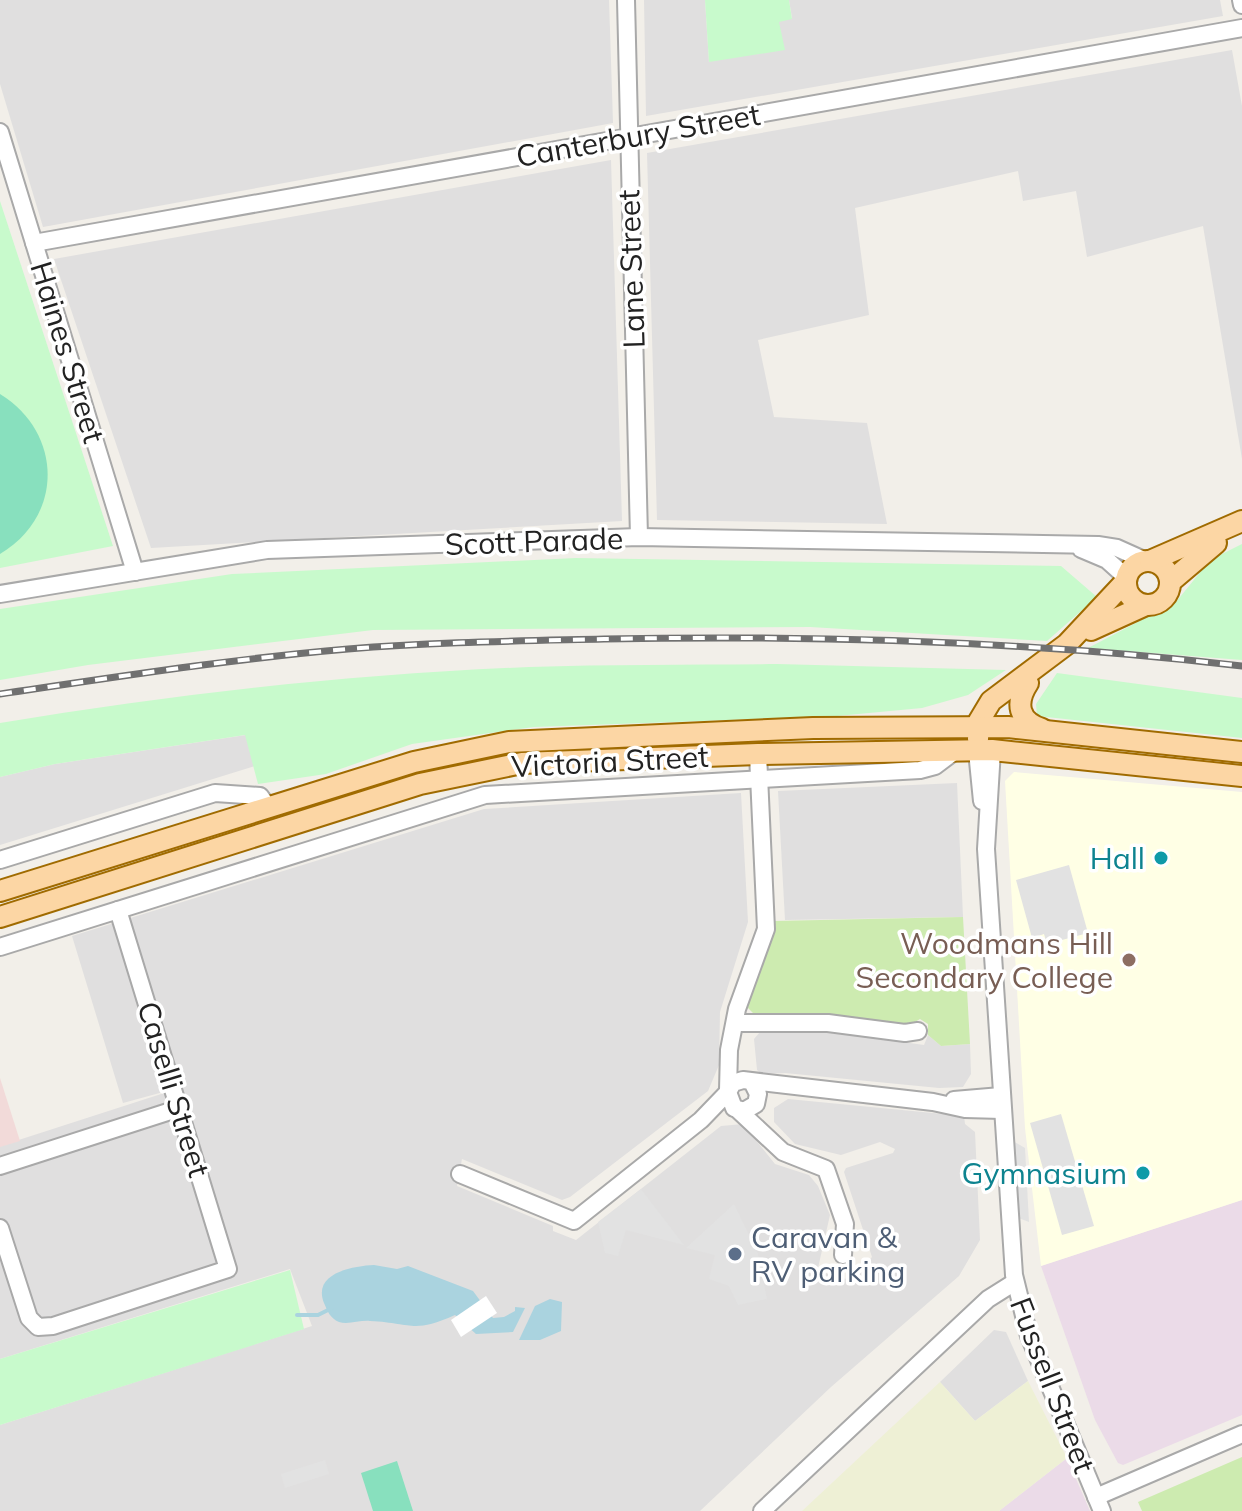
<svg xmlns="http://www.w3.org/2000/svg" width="1242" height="1511" viewBox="0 0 1242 1511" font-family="Mulish,sans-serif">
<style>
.residential{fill:#e0dfdf}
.commercial{fill:#f2dad9}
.industrial{fill:#ebdbe8}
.education{fill:#ffffe5}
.farmland{fill:#eef0d5}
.grass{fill:#cdebb0}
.park{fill:#c8facc}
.pitch{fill:#88e0be}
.parking{fill:#e2e2e2}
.water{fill:#aad3df}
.pier{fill:#fff}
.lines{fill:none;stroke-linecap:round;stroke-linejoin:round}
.stream{stroke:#aad3df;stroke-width:4}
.minor-casing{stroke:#a9a9a9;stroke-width:20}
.major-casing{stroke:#a06b00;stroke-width:24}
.minor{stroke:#fff;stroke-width:16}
.major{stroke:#fcd6a4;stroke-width:20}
.rail-casing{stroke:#707070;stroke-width:7}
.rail{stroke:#fff;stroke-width:4;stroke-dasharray:12;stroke-linecap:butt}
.culture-dot{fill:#0f9aa8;stroke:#fff;stroke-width:3}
.education-dot{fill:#8d6e63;stroke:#fff;stroke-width:3}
.service-dot{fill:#5c6f8a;stroke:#fff;stroke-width:3}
.labels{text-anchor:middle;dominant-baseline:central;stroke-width:7;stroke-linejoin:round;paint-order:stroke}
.street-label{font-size:30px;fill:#222;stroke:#fff}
.culture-label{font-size:30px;fill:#0d838f;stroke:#fff;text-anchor:end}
.education-label{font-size:30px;fill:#785e54;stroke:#fff;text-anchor:end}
.service-label{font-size:30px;fill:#4e5e75;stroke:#fff;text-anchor:start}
</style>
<rect width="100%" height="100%" fill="#f2efe9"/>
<!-- residential -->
<g class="residential">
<polygon points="0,0 609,0 613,123 43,227 0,84"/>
<polygon points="644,0 705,0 709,62 779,21 792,18 789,0 1220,0 1223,16 646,116"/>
<polygon points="1232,50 1242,106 1242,459 1203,226 1087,257 1076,191 1023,201 1018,171 855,208 869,315 758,340 774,417 867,423 887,524 657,520 647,153"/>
<polygon points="611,160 622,521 151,548 54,259"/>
<polygon points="246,735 255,766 0,845 0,777 55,764"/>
<polygon points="957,783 963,917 785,920 778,791"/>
<polygon points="741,793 748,922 720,1012 719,1065 708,1091 570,1197 562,1200 462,1159 457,1186 553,1226 553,1231 576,1240 721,1126 743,1124 775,1164 809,1175 818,1186 830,1215 818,1268 834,1278 852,1279 872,1257 844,1172 846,1168 893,1153 895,1149 880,1142 841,1155 795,1144 774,1122 774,1108 788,1099 964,1116 965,1124 975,1132 980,1240 959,1276 831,1387 700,1511 0,1511 0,1425 312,1326 290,1269 0,1359 0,1146 189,1085 123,1103 72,936 484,809"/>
<polygon points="760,1032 832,1032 924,1045 928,1035 941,1046 970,1044 971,1074 963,1087 939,1088 785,1073 762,1074 757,1070 754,1039"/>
<polygon points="994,1330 1006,1332 1028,1381 975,1421 940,1382"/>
</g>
<!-- commercial -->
<polygon class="commercial" points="0,1078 20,1141 0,1147"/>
<!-- industrial -->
<g class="industrial">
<polygon points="1242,1200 1242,1415 1123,1465 1118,1463 1095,1420 1041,1266"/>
<polygon points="1067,1458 1090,1511 999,1511"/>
</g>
<!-- education -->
<polygon class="education" points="1014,772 1242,792 1242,1200 1041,1266 1025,1128 1005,781"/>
<!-- farmland -->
<polygon class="farmland" points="1028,1381 1067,1458 999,1511 802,1511 940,1382 975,1421"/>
<!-- grass -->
<g class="grass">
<path d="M963,917L970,1044L941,1046L928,1035V1024L920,1019L908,1026L758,1018L748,1008C744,984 771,948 773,921Z"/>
<polygon points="1242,1457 1242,1511 1142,1511 1138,1502"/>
</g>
<!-- park -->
<g class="park">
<polygon points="705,0 789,0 792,19 779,22 785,50 709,62"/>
<polygon points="0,201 113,546 0,568"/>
<polygon points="1242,544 1242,660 1088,648 1176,602 1210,560"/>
<polygon points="576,558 1061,566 1097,597 1047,641 810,627 373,630 88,665 0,680 0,609 232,574"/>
<path d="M777,664L1006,670L968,695L922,708L837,716L534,727L412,744L326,774L258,784L245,735L55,764L0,777V723C175,694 352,674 529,667C612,664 695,665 777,664Z"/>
<polygon points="1057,673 1242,698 1242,738 1037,716 1036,704"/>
<polygon points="290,1270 304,1329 0,1425 0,1359"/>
</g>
<!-- pitch -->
<g class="pitch">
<path d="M0,394C63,433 64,516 0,554Z"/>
<polygon points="397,1461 413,1511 373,1511 361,1473"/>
</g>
<!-- parking -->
<g class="parking">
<polygon points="1069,865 1088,933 1047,944 1044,934 1032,938 1016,880"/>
<polygon points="1061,1114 1094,1226 1062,1235 1030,1123"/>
<polygon points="1011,1140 1025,1148 1029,1222 1016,1217"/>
<polygon points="641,1189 684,1245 626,1230 618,1256 605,1253 598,1222"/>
<polygon points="734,1204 758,1254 767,1299 738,1305 729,1286 709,1279 715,1255 686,1248"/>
<polygon points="325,1460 329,1474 285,1488 281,1474"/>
</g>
<!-- water -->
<g class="water">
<path d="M374,1265L397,1269L408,1266L473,1291L493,1318L504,1317L515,1311V1307L525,1308L513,1332L476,1334L455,1315C412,1334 413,1323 370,1321C360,1320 348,1325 339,1322C330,1318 328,1312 324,1303C312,1273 353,1266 374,1265Z"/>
<polygon points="550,1299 562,1302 561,1331 540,1340 519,1340 535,1306"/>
</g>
<!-- pier -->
<polygon class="pier" points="486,1296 497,1313 461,1337 451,1320"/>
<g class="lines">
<!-- stream -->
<polyline class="stream" points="297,1315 318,1315 332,1308"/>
<defs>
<g id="minor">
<polyline points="626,0 639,537"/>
<polyline points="1241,0 1242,5"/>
<polyline points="0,132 135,572"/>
<polyline points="34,243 1242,28"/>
<polyline points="1081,549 1107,560 1126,577"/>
<polyline points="0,594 267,550 639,537 1098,545 1117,548 1146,561"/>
<polyline points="992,750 986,849 1014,1275 1029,1336 1102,1511"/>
<polyline points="977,751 982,801"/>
<polyline points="0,860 215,793 260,796 268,807"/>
<polyline points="0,947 485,795 920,770 935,766 955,751"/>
<polyline points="735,1023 828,1023 905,1033 918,1031"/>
<polyline points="753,1084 758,1094 756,1104 744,1111 734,1108 728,1092 733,1083 743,1080 933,1102 965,1109 1002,1110"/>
<polyline points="728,1090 729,1050 737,1009 766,929 758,754"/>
<polyline points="954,1100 1001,1096"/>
<polyline points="739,1111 783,1152 826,1169 845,1224 843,1255"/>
<polyline points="0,1166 180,1108"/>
<polyline points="460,1174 574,1221 701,1120 728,1092"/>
<polyline points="0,1228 29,1318 38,1327 53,1326 228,1269 118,910"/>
<polyline points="1096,1497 1242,1434"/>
<polyline points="762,1511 988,1299 1015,1282"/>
</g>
<g id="major">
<circle cx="1148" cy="583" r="22"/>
<polyline points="1150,561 1242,521"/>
<polyline points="1170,582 1216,543"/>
<polyline points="1091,630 1146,605"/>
<path d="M1028,683C1015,703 1018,721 1042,729"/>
<polyline points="978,739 979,721 991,701 1067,644 1125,582"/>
<polyline points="0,891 414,762 509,742 813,728 1008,727 1242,752"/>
<polyline points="0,917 420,784 522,763 758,754 992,750 1242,776"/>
</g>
</defs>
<!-- minor casing -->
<use href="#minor" class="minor-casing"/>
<!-- major casing -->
<use href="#major" class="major-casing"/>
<!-- minor -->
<use href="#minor" class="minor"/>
<!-- major -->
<use href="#major" class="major"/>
<defs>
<path id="rail" d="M0,694C116,677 231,659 348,649C433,642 519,641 604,639C817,635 1030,641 1242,666"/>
</defs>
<!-- rail casing -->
<use href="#rail" class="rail-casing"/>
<!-- rail -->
<use href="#rail" class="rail"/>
</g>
<!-- markers -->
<g class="culture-dot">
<circle cx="1161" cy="858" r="8"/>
<circle cx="1143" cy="1173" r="8"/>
</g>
<circle class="education-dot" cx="1129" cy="960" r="8"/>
<circle class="service-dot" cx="735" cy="1254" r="8"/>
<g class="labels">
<!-- street labels -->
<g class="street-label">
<text transform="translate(638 135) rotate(-10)">Canterbury Street</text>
<text transform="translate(631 269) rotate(-92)">Lane Street</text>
<text transform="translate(68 352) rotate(73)">Haines Street</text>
<text transform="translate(534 541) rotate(-2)">Scott Parade</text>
<text transform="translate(610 761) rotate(-3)">Victoria Street</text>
<text transform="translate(174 1089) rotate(73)">Caselli Street</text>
<text transform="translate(1053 1385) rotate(69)">Fussell Street</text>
</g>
<!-- culture labels -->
<g class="culture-label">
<text x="1145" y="858">Hall</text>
<text x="1127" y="1173">Gymnasium</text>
</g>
<!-- education labels -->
<g class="education-label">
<text x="1113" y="943">Woodmans Hill<tspan x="1113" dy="34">Secondary College</tspan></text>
</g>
<!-- service labels -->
<g class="service-label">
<text x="751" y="1237">Caravan &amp;<tspan x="751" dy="34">RV parking</tspan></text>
</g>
</g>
</svg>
